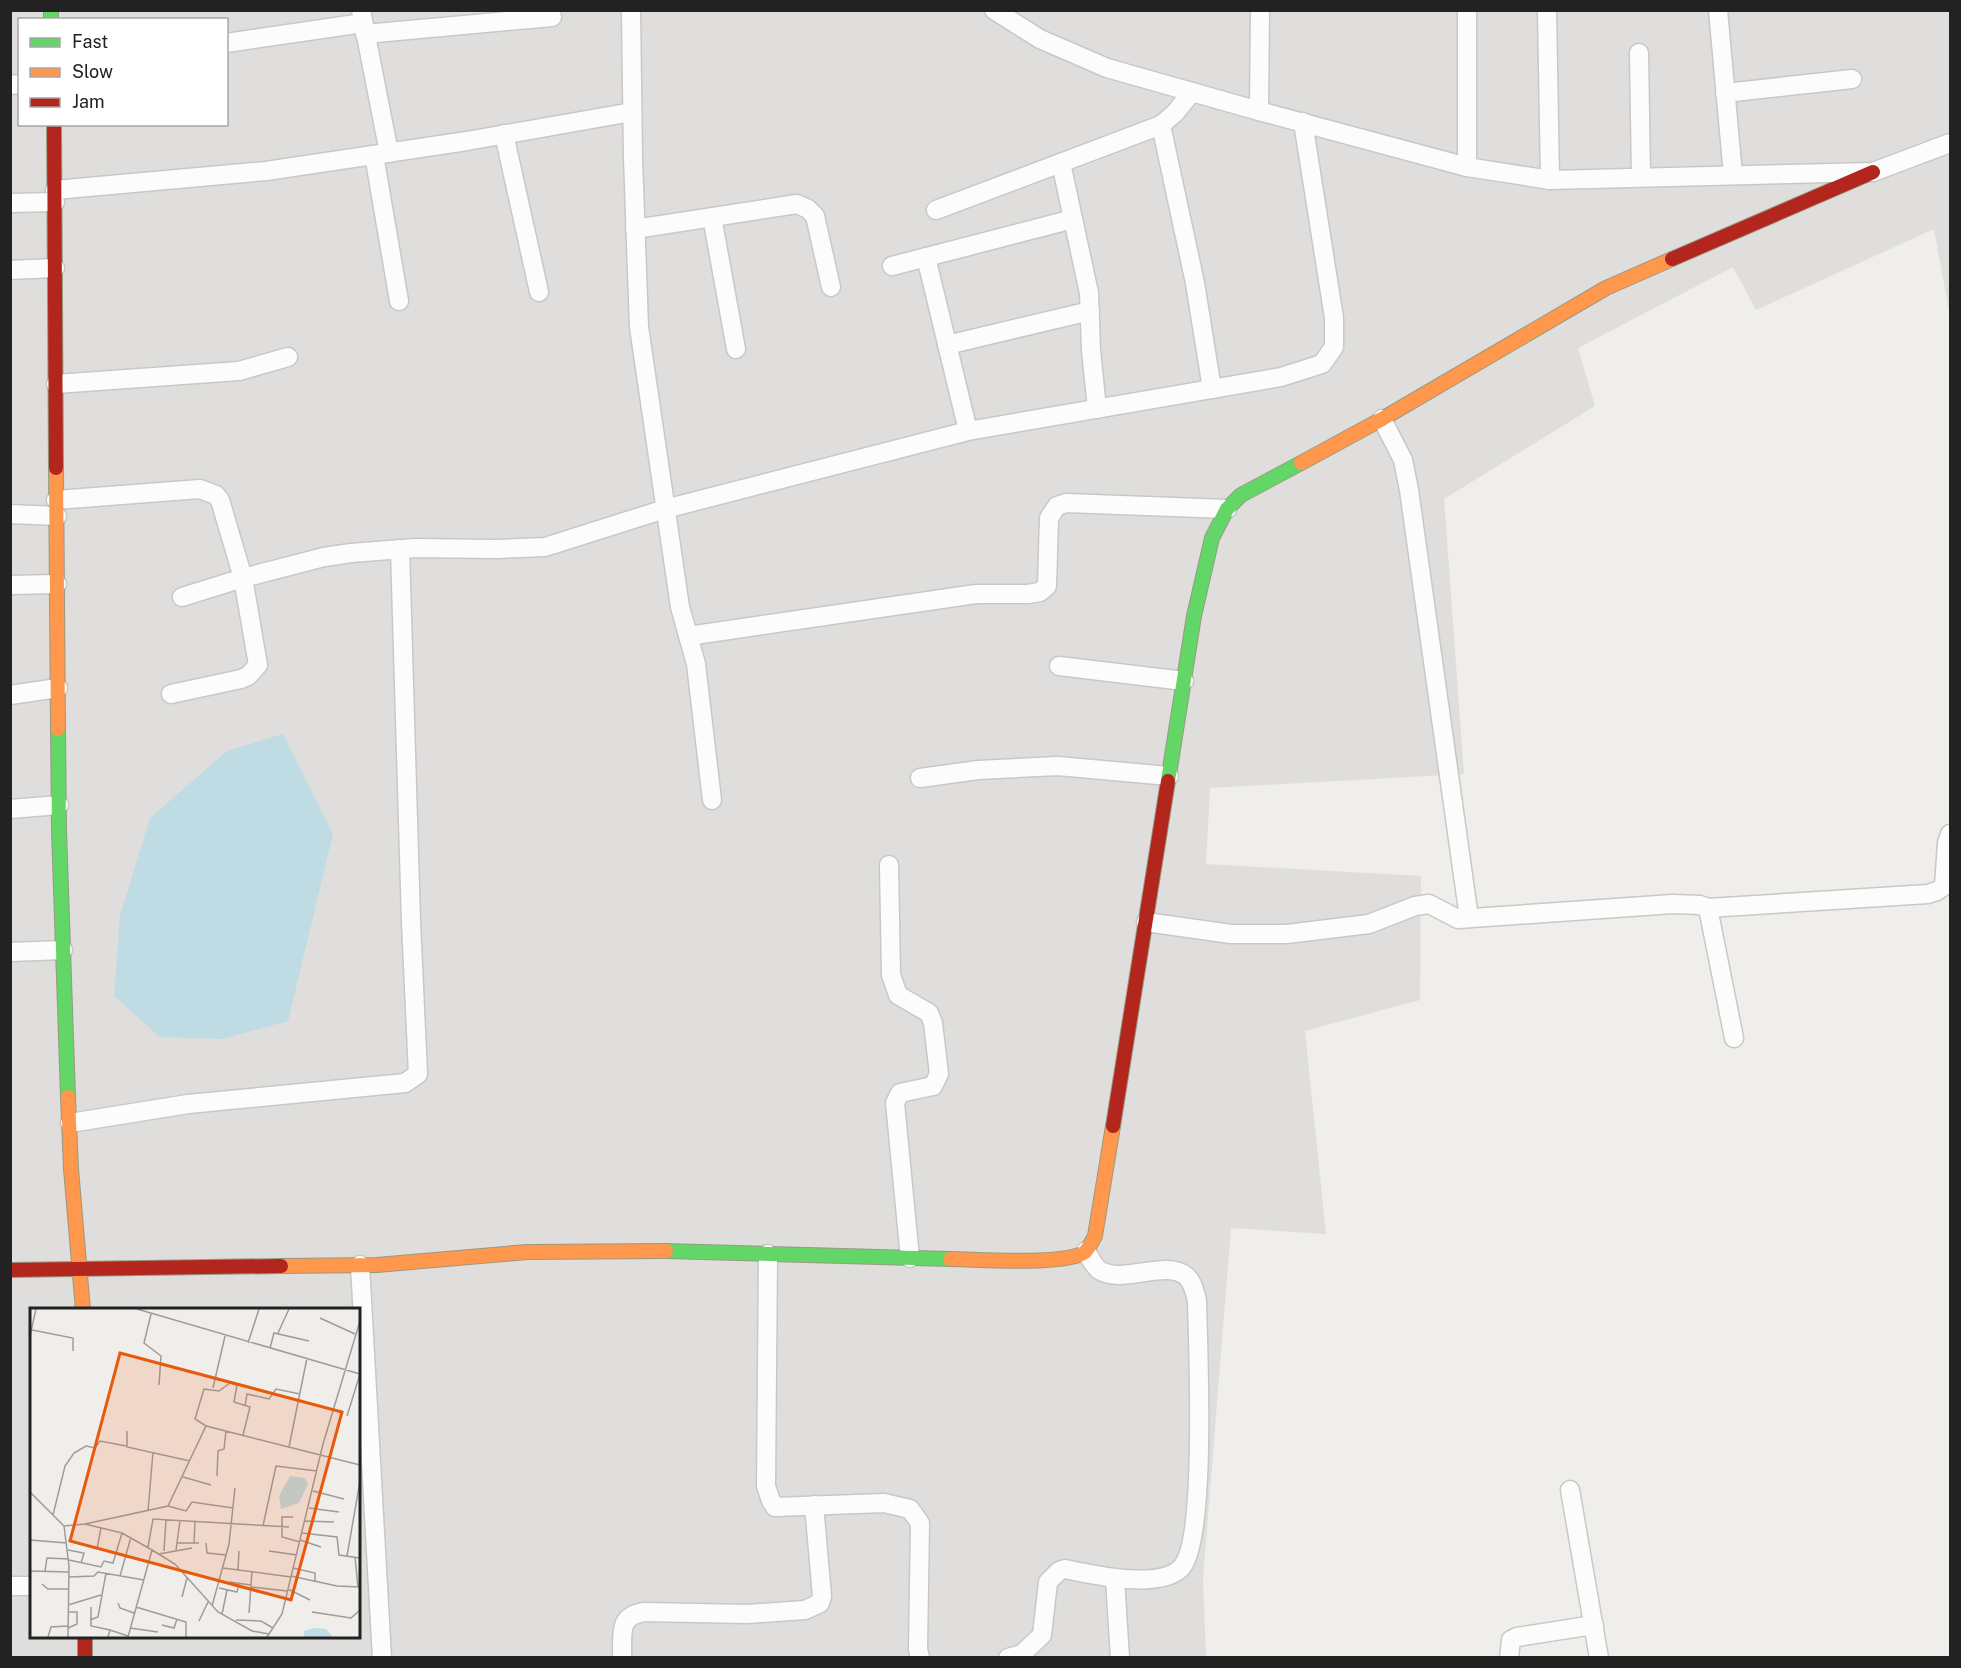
<svg xmlns="http://www.w3.org/2000/svg" width="1961" height="1668" viewBox="0 0 1961 1668" font-family="'Public Sans',sans-serif">
<style>
.residential{fill:#dfdedc;fill-rule:evenodd}
.water{fill:#bfdbe3}
.lines{fill:none;stroke-linecap:round;stroke-linejoin:round}
.street-casing{stroke:#c9c8c7;stroke-width:21}
.fast-casing{stroke:#999a82;stroke-width:16}
.slow-casing{stroke:#999a82;stroke-width:16}
.jam-casing{stroke:#999a82;stroke-width:16}
.street{stroke:#fdfcfc;stroke-width:18}
.fast{stroke:#63d668;stroke-width:14}
.slow{stroke:#ff974d;stroke-width:14}
.jam{stroke:#b3261e;stroke-width:14}
.inset-road{fill:none;stroke:#9e9c9b;stroke-width:1.5}
.view{fill:#e8590c;fill-opacity:0.15;stroke:#e8590c;stroke-width:3}
.inset-edge{fill:none;stroke:#222;stroke-width:3}
</style>
<rect width="100%" height="100%" fill="#f0eeeb"/>
<!-- residential -->
<path class="residential" d="M11,11H1950V316L1934,229L1756,310L1733,267L1578,348L1595,406L1444,499L1464,774L1210,788L1206,864L1421,876L1420,1000L1305,1031L1326,1234L1231,1228L1203,1579L1206,1657L11,1658ZM20,20H226V124H20ZM32,1310H358V1636H32Z"/>
<!-- water -->
<polygon class="water" points="283,734 333,834 288,1021 223,1039 160,1037 114,996 120,916 150,818 227,751"/>
<g class="lines">
<defs>
<g id="street">
<polyline points="361,10 389,153"/>
<polyline points="631,10 633,158 639,327 680,607 696,664 712,800"/>
<polyline points="994,10 1040,39 1107,68 1259,111 1467,167 1550,180 1873,172 1950,143"/>
<polyline points="1467,10 1467,167"/>
<polyline points="1547,10 1550,180"/>
<polyline points="1718,10 1733,175"/>
<polyline points="365,34 552,17"/>
<polyline points="226,43 363,23"/>
<polyline points="1639,53 1641,177"/>
<polyline points="10,85 20,84"/>
<polyline points="1725,93 1852,79"/>
<polyline points="1259,111 1260,10"/>
<polyline points="1161,125 1195,283 1212,389"/>
<polyline points="504,134 539,292"/>
<polyline points="374,155 399,301"/>
<polyline points="1061,163 1089,293 1091,350 1097,409"/>
<polyline points="55,190 266,171 467,141 632,112"/>
<polyline points="10,203 55,202"/>
<polyline points="936,210 1161,125 1175,113 1192,92"/>
<polyline points="712,217 736,349"/>
<polyline points="635,229 797,204 808,209 815,216 831,287"/>
<polyline points="926,257 968,431"/>
<polyline points="892,266 1073,219"/>
<polyline points="10,270 55,268"/>
<polyline points="947,345 1090,311"/>
<polyline points="56,384 239,371 288,357"/>
<polyline points="1382,419 1403,460 1409,490 1469,918"/>
<polyline points="56,500 200,489 216,495 220,500 243,578 258,665 248,676 241,679 171,694"/>
<polyline points="10,514 57,516"/>
<polyline points="10,585 57,584"/>
<polyline points="182,597 243,578 324,557 351,553 415,548 496,549 545,547 665,509 968,431 1281,377 1322,364 1334,347 1334,318 1303,122"/>
<polyline points="688,636 976,594 1028,594 1040,592 1047,586 1049,518 1057,506 1066,503 1227,509"/>
<polyline points="1059,666 1184,681"/>
<polyline points="10,695 58,688"/>
<polyline points="920,778 978,770 1058,766 1169,776"/>
<polyline points="10,809 59,805"/>
<polyline points="889,865 891,975 898,995 929,1013 933,1023 939,1074 933,1086 900,1093 895,1103 910,1258"/>
<polyline points="1708,908 1928,894 1937,891 1944,886 1947,843 1950,834"/>
<polyline points="1146,922 1231,934 1287,934 1369,924 1415,906 1429,904 1458,919 1673,904 1700,905 1708,908 1734,1038"/>
<polyline points="10,952 63,950"/>
<polyline points="70,1123 188,1104 405,1083 418,1074 411,922 400,549"/>
<polyline points="768,1254 766,1486 771,1501 775,1507 884,1503 910,1509 920,1523 918,1649 920,1658"/>
<polyline points="360,1265 382,1658"/>
<polyline points="1570,1490 1599,1658"/>
<polyline points="1115,1579 1120,1658"/>
<polyline points="10,1586 32,1586"/>
<path d="M622,1658C623,1635 617,1616 644,1612L747,1614L805,1610L820,1603L822,1596L814,1505"/>
<path d="M1008,1658L1022,1654L1042,1635L1048,1582L1059,1571L1065,1569C1093,1575 1159,1590 1181,1568C1207,1542 1198,1346 1197,1301C1195,1292 1193,1282 1186,1276C1166,1259 1122,1285 1099,1270C1093,1265 1090,1258 1086,1251"/>
<polyline points="1509,1658 1511,1640 1517,1637 1594,1625"/>
</g>
<g id="fast">
<polyline points="51,10 51,20"/>
<polyline points="58,729 59,830 68,1097"/>
<polyline points="1168,781 1194,616 1212,538 1227,509 1241,495 1301,463"/>
<polyline points="666,1251 950,1259"/>
</g>
<g id="slow">
<polyline points="1301,463 1382,419 1606,288 1672,259"/>
<polyline points="56,468 58,729"/>
<polyline points="68,1097 71,1169 83,1310"/>
<path d="M950,1259C977,1259 1065,1266 1085,1252C1089,1248 1092,1241 1095,1236L1113,1126"/>
<polyline points="281,1266 377,1265 527,1252 666,1251"/>
</g>
<g id="jam">
<polyline points="54,124 56,468"/>
<polyline points="1672,259 1873,172"/>
<polyline points="1113,1126 1168,781"/>
<polyline points="10,1270 281,1266"/>
<polyline points="85,1636 85,1658"/>
</g>
</defs>
<!-- street casing -->
<use href="#street" class="street-casing"/>
<!-- fast casing -->
<use href="#fast" class="fast-casing"/>
<!-- slow casing -->
<use href="#slow" class="slow-casing"/>
<!-- jam casing -->
<use href="#jam" class="jam-casing"/>
<!-- street -->
<use href="#street" class="street"/>
<!-- fast -->
<use href="#fast" class="fast"/>
<!-- slow -->
<use href="#slow" class="slow"/>
<!-- jam -->
<use href="#jam" class="jam"/>
</g>
<!-- overview -->
<g transform="translate(30 1308)">
<rect width="330" height="330" fill="#f0eeeb"/>
<path d="M260,168L275,170L278,176L269,195L251,201L249,188ZM284,320L296,321L303,329H274V323Z" fill="#bfdbe3"/>
<path class="inset-road" d="M107,1L330,66M121,6L114,35L131,48L129,77M290,10L325,26M2,22L43,30V43M248,25L259,1M0,28L6,1M218,35L229,1M240,40L244,25L279,33M183,80L195,28M215,98L217,86L239,91L246,81L270,86M317,108L330,66M176,118L165,111L174,81L189,83L200,75L207,77L204,94L220,99L213,127M97,123V139L160,153M259,139L277,50M187,168L188,143L194,141L196,123M153,169L181,177M283,183L314,191M0,184L34,218L55,216L92,225L122,242L145,256L188,304L222,323L239,326M138,198L156,203L162,194L203,200M279,200L309,204M118,203L123,144M23,207L35,158L44,145L56,138L65,140L70,133L96,138M263,209H252V229L270,234M275,213L304,214M55,216L138,198L176,118L330,157M34,218L39,258L38,329M233,218L246,158L287,163M272,225L307,229L309,247L330,250M0,232L37,235M270,232L291,239M147,235H169M164,235L165,214M176,235L177,245L196,247M118,239L123,211L259,219M67,241L71,220M38,242L54,245L51,255M146,242L150,213M134,243L136,212M239,243L267,247M129,246L162,240M317,248L330,173M325,249L328,279M39,252L71,259L74,253L83,255L92,225M193,260L261,269M263,260L285,265V274M208,262L209,243M0,263L39,264M15,263L17,250L39,251M90,268L101,229M261,268L307,278L330,279M39,269L64,268L68,264L114,272M199,274L221,277M12,276L18,281H38M221,279L257,283M189,280L207,284L209,275M258,281L280,292M152,289L157,270M88,295L90,300L104,305M38,297L71,287M182,298L199,236L205,180M61,299V318L80,322M106,299L156,314V329M282,304L321,310L330,302M219,305L222,263M192,306L197,282M60,312L68,309L76,265M206,312L231,313L243,320M169,313L178,294M132,317L144,320L147,311M38,320L47,316V304H38M100,320L128,324M18,329L21,319L38,318M78,329L80,322L98,328M98,329L122,242M237,329L252,306L293,136L330,13"/>
<path class="view" d="M90,45L312,104L261,292L40,233Z"/>
<rect width="330" height="330" class="inset-edge"/>
</g>
<!-- border -->
<rect width="1961" height="1668" fill="none" stroke="#222222" stroke-width="24"/>
<!-- legend -->
<rect x="18" y="18" width="210" height="108" fill="#ffffff" stroke="#a7a7a7" stroke-width="1.5"/>
<rect x="30" y="38" width="30" height="9" fill="#63d668" stroke="#a7a7a7" stroke-width="1.5"/>
<text x="72" y="48" font-size="18" fill="#222222">Fast</text>
<rect x="30" y="68" width="30" height="9" fill="#ff974d" stroke="#a7a7a7" stroke-width="1.5"/>
<text x="72" y="78" font-size="18" fill="#222222">Slow</text>
<rect x="30" y="98" width="30" height="9" fill="#b3261e" stroke="#a7a7a7" stroke-width="1.5"/>
<text x="72" y="108" font-size="18" fill="#222222">Jam</text>
</svg>
